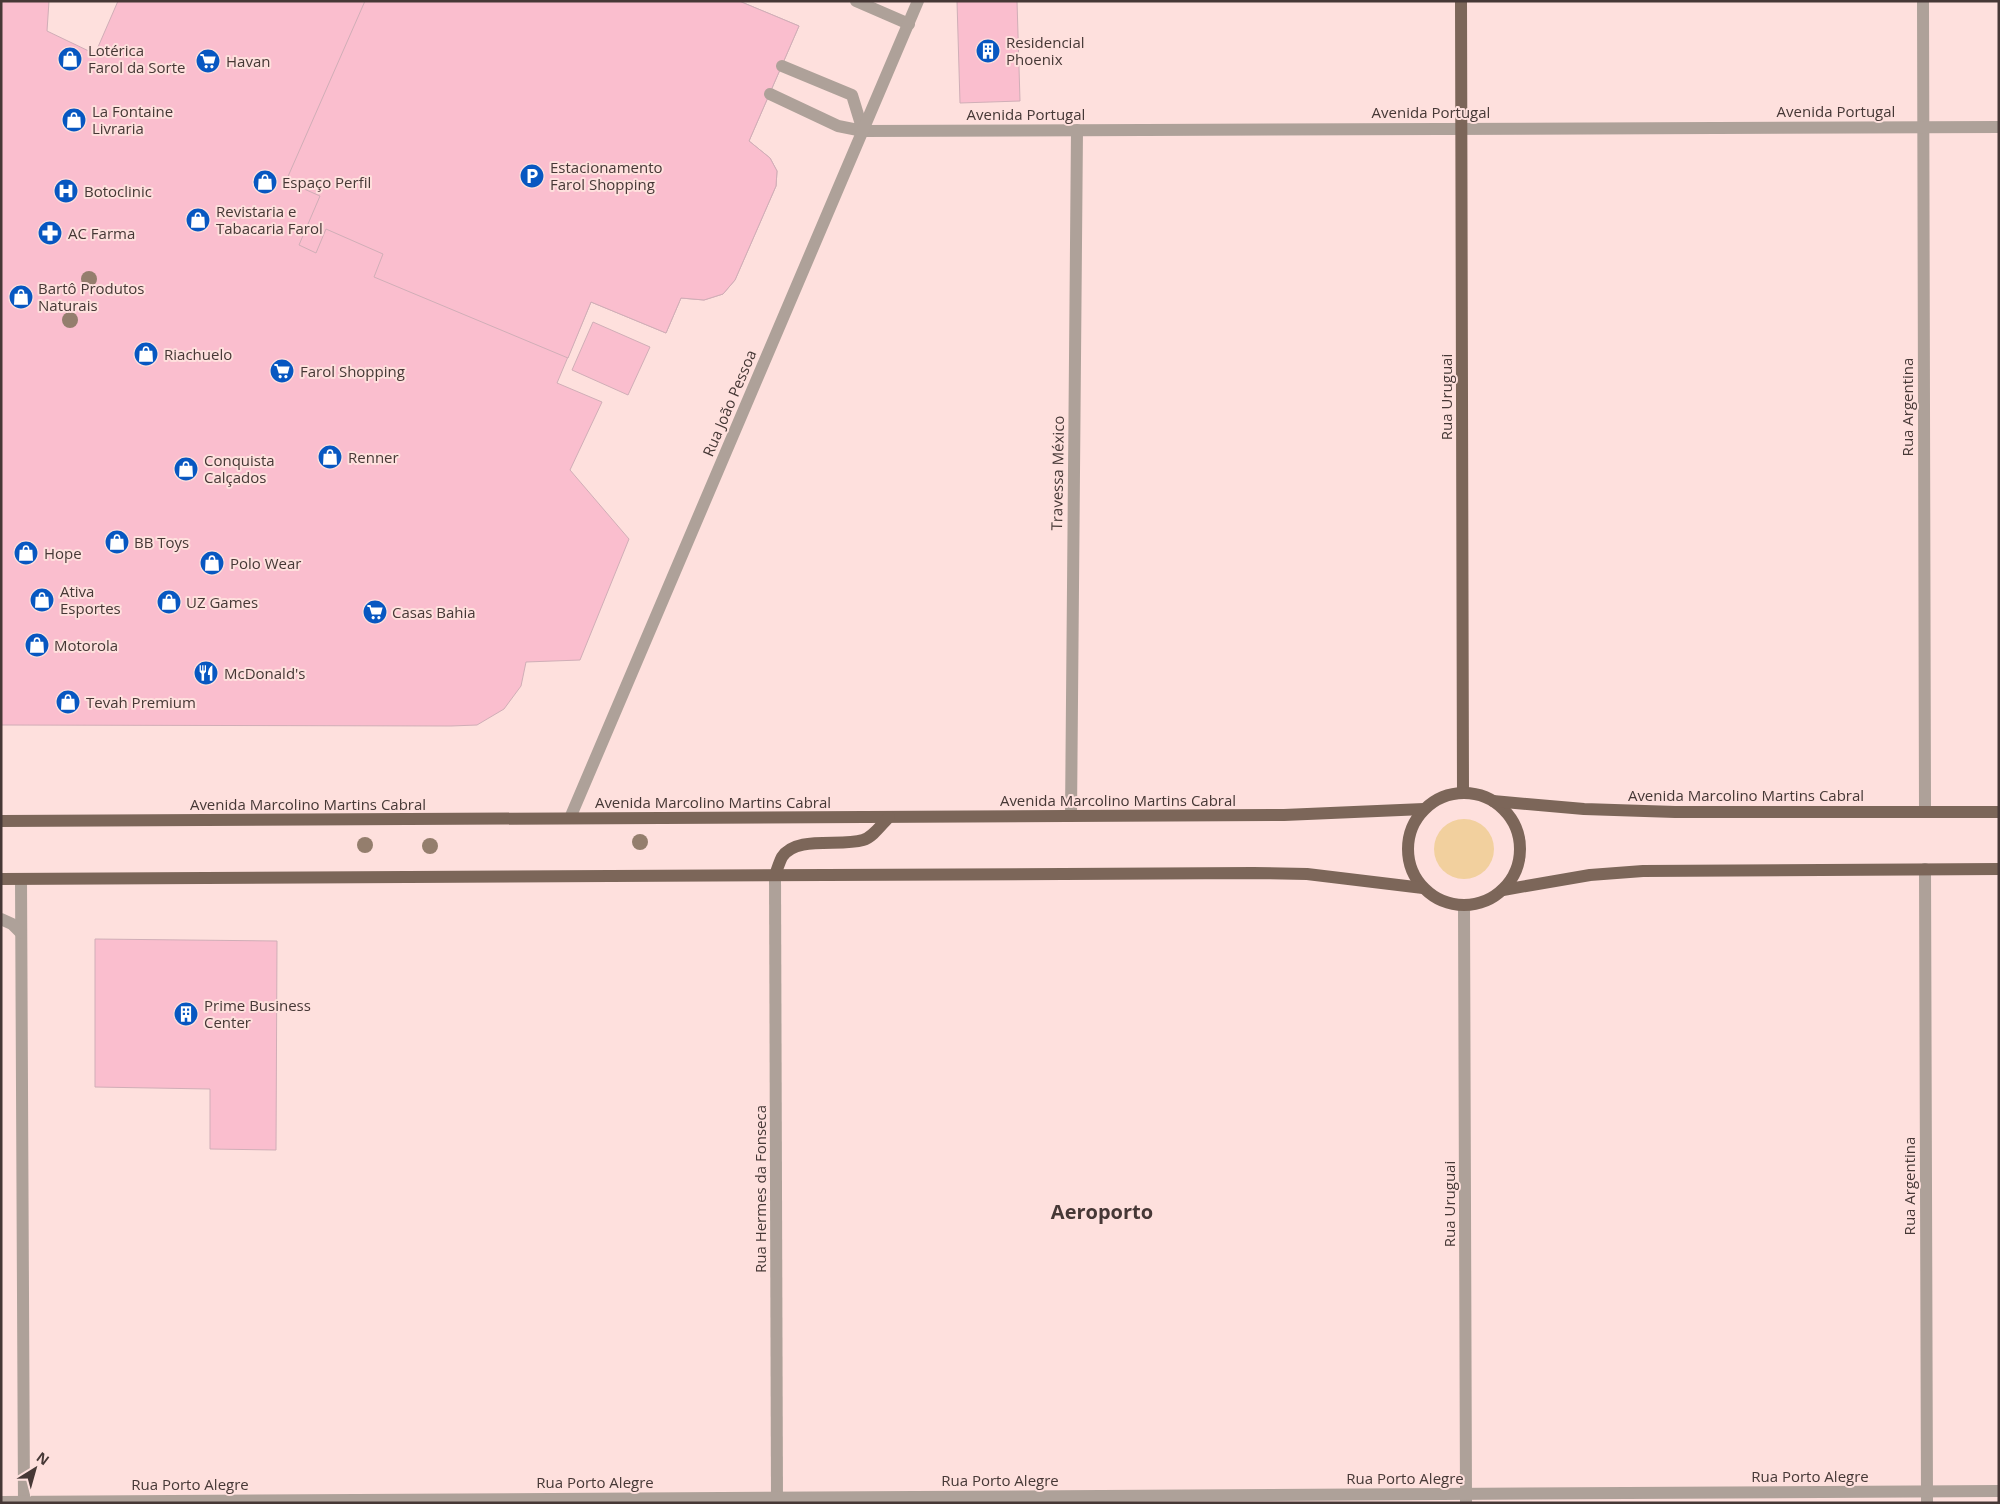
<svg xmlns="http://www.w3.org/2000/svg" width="2000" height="1504" viewBox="0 0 2000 1504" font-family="'Open Sans',sans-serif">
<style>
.green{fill:#f2d09e}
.building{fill:#fabece;stroke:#d0aeb7}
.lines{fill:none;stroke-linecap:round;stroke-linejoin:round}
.lane{stroke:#aea199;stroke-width:12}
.street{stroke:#aea199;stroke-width:12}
.primary{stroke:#7c6659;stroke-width:12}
.tree{fill:#947e6d}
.labels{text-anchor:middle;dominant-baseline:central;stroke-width:4;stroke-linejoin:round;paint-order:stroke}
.poi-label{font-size:15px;fill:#463836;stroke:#fee0dd;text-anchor:start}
.street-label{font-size:15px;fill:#463836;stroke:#fee0dd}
.district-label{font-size:20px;font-weight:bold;fill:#463836;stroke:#fee0dd}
</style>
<rect width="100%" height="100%" fill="#fee0dd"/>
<!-- green -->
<circle class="green" cx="1464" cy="849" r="30"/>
<!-- building -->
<g class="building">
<polygon points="1,1 49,1 47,31 95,54 118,1 739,1 799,26 749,141 770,158 777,171 776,186 735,280 723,294 704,300 681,298 666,333 591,302 557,383 602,402 570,470 629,539 580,660 526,662 521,686 504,709 477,725 451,726 1,725"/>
<polygon points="365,1 739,1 799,26 749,141 770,158 777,171 776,186 735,280 723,294 704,300 681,298 666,333 591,302 568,358 374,277 383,254 326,229 316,253 299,245 320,196 286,181"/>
<polygon points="957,1 1017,1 1020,101 960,103"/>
<polygon points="593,322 650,347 628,395 572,370"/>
<polygon points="95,939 277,941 276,1150 210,1149 210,1089 95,1087"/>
</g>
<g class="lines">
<!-- lane -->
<g class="lane">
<polyline points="856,1 909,24"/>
<polyline points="770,94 838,126 863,131 852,95 782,66"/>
</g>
<!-- street -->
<g class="street">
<polyline points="1923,1 1925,812"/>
<polyline points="863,131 1999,127"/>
<polyline points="1071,816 1077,130"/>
<polyline points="570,818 918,1"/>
<polyline points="1925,869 1927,1503"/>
<polyline points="775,875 777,1503"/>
<polyline points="21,879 24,1503"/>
<polyline points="1464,906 1466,1503"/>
<polyline points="1,919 12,924 21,933"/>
<polyline points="1,1502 1999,1491"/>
</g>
<!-- primary -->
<g class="primary">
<polyline points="1461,1 1463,793"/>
<circle cx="1464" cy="849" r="56"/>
<polyline points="1493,801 1584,809 1675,812 1999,812"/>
<polyline points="1,821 1284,815 1424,809"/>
<path d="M775,875C777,870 779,863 782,857C796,835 840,847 863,840C873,837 881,825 889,817"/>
<polyline points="1,879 1253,873 1307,874 1423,888"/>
<polyline points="1503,890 1590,875 1643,871 1999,869"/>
</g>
</g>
<!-- trees -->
<g class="tree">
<circle cx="89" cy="279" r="8"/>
<circle cx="70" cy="320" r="8"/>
<circle cx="640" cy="842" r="8"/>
<circle cx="365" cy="845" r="8"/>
<circle cx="430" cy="846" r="8"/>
</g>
<!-- icons -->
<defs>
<symbol id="building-disc" viewBox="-11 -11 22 22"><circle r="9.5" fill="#0757c1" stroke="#fee0dd"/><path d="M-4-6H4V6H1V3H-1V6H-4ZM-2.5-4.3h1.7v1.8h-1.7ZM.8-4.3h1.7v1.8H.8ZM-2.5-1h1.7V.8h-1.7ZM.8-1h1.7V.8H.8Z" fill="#fff"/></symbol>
<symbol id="shop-disc" viewBox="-11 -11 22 22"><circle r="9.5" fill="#0757c1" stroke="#fee0dd"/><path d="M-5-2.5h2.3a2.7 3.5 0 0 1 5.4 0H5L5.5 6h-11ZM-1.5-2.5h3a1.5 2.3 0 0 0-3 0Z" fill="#fff"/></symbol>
<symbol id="supermarket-disc" viewBox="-11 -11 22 22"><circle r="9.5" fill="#0757c1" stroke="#fee0dd"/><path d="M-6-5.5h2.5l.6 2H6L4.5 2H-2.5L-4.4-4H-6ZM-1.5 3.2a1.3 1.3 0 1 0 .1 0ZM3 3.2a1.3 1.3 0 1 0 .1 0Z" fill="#fff"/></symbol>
<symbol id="parking-disc" viewBox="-11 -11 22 22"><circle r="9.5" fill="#0757c1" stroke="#fee0dd"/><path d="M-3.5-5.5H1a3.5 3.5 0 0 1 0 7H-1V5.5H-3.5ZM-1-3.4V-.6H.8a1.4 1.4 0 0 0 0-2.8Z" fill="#fff"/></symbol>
<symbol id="hospital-disc" viewBox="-11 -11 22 22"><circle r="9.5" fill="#0757c1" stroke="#fee0dd"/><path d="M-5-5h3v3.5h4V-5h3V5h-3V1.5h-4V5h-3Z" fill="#fff"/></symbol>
<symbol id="pharmacy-disc" viewBox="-11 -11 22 22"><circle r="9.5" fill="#0757c1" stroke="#fee0dd"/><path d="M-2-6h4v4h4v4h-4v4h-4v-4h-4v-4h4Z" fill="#fff"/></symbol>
<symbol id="restaurant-disc" viewBox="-11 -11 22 22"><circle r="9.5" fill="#0757c1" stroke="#fee0dd"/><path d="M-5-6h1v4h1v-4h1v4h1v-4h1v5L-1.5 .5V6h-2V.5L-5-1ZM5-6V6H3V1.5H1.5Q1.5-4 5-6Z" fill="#fff"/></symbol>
</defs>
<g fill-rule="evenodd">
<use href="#building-disc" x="974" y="37" width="28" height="28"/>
<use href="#shop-disc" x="56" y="45" width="28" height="28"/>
<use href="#supermarket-disc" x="194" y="47" width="28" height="28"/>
<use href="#shop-disc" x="60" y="106" width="28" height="28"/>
<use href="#parking-disc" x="518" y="162" width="28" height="28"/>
<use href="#shop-disc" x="251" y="168" width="28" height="28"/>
<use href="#hospital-disc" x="52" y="177" width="28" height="28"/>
<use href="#shop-disc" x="184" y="206" width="28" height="28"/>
<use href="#pharmacy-disc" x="36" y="219" width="28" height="28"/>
<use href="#shop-disc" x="7" y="283" width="28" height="28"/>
<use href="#shop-disc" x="132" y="340" width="28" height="28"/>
<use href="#supermarket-disc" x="268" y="357" width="28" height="28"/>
<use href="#shop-disc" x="316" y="443" width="28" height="28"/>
<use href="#shop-disc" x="172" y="455" width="28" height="28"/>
<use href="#shop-disc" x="103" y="528" width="28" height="28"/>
<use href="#shop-disc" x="12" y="539" width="28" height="28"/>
<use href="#shop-disc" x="198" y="549" width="28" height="28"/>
<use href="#shop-disc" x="28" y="586" width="28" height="28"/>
<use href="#shop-disc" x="155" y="588" width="28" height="28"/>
<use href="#supermarket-disc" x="361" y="598" width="28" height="28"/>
<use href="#shop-disc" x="23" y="631" width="28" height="28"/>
<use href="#restaurant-disc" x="192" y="659" width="28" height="28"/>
<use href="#shop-disc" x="54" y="688" width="28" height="28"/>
<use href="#building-disc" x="172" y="1000" width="28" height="28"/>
</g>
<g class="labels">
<!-- poi labels -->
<g class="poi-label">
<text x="1006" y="42">Residencial<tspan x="1006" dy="17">Phoenix</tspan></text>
<text x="88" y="50">Lotérica<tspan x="88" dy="17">Farol da Sorte</tspan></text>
<text x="226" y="61">Havan</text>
<text x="92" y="111">La Fontaine<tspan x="92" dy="17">Livraria</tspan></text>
<text x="550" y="167">Estacionamento<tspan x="550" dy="17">Farol Shopping</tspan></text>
<text x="282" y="182">Espaço Perfil</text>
<text x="84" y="191">Botoclinic</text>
<text x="216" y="211">Revistaria e<tspan x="216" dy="17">Tabacaria Farol</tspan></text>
<text x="68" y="233">AC Farma</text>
<text x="38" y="288">Bartô Produtos<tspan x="38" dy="17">Naturais</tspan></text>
<text x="164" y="354">Riachuelo</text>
<text x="300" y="371">Farol Shopping</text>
<text x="348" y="457">Renner</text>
<text x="204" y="460">Conquista<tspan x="204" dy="17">Calçados</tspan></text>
<text x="134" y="542">BB Toys</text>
<text x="44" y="553">Hope</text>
<text x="230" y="563">Polo Wear</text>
<text x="60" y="591">Ativa<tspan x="60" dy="17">Esportes</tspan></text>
<text x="186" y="602">UZ Games</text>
<text x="392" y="612">Casas Bahia</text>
<text x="54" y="645">Motorola</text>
<text x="224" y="673">McDonald's</text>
<text x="86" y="702">Tevah Premium</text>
<text x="204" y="1005">Prime Business<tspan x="204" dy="17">Center</tspan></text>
</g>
<!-- street labels -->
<g class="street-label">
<text x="1836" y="111">Avenida Portugal</text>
<text x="1431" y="112">Avenida Portugal</text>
<text x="1026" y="114">Avenida Portugal</text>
<text transform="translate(1446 397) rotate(-90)">Rua Uruguai</text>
<text transform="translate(729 403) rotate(-67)">Rua João Pessoa</text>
<text transform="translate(1907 407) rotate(-90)">Rua Argentina</text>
<text transform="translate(1057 473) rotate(-89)">Travessa México</text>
<text x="1746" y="795">Avenida Marcolino Martins Cabral</text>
<text x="1118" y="800">Avenida Marcolino Martins Cabral</text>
<text x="713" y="802">Avenida Marcolino Martins Cabral</text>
<text x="308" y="804">Avenida Marcolino Martins Cabral</text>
<text transform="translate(1909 1186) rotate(-90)">Rua Argentina</text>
<text transform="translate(760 1189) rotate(-90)">Rua Hermes da Fonseca</text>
<text transform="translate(1449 1204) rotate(-90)">Rua Uruguai</text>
<text x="1810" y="1476">Rua Porto Alegre</text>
<text x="1405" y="1478">Rua Porto Alegre</text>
<text x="1000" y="1480">Rua Porto Alegre</text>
<text x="595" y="1482">Rua Porto Alegre</text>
<text x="190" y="1484">Rua Porto Alegre</text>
</g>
<!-- district labels -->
<g class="district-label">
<text x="1102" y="1211">Aeroporto</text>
</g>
</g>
<!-- border -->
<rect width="2000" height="1504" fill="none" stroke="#463836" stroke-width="5"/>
<!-- north arrow -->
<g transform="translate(35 1469) rotate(37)" stroke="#fee0dd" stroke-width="4" paint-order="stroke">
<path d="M0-4L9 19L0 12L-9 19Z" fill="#463836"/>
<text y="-8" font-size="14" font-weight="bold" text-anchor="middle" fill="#463836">N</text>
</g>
</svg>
